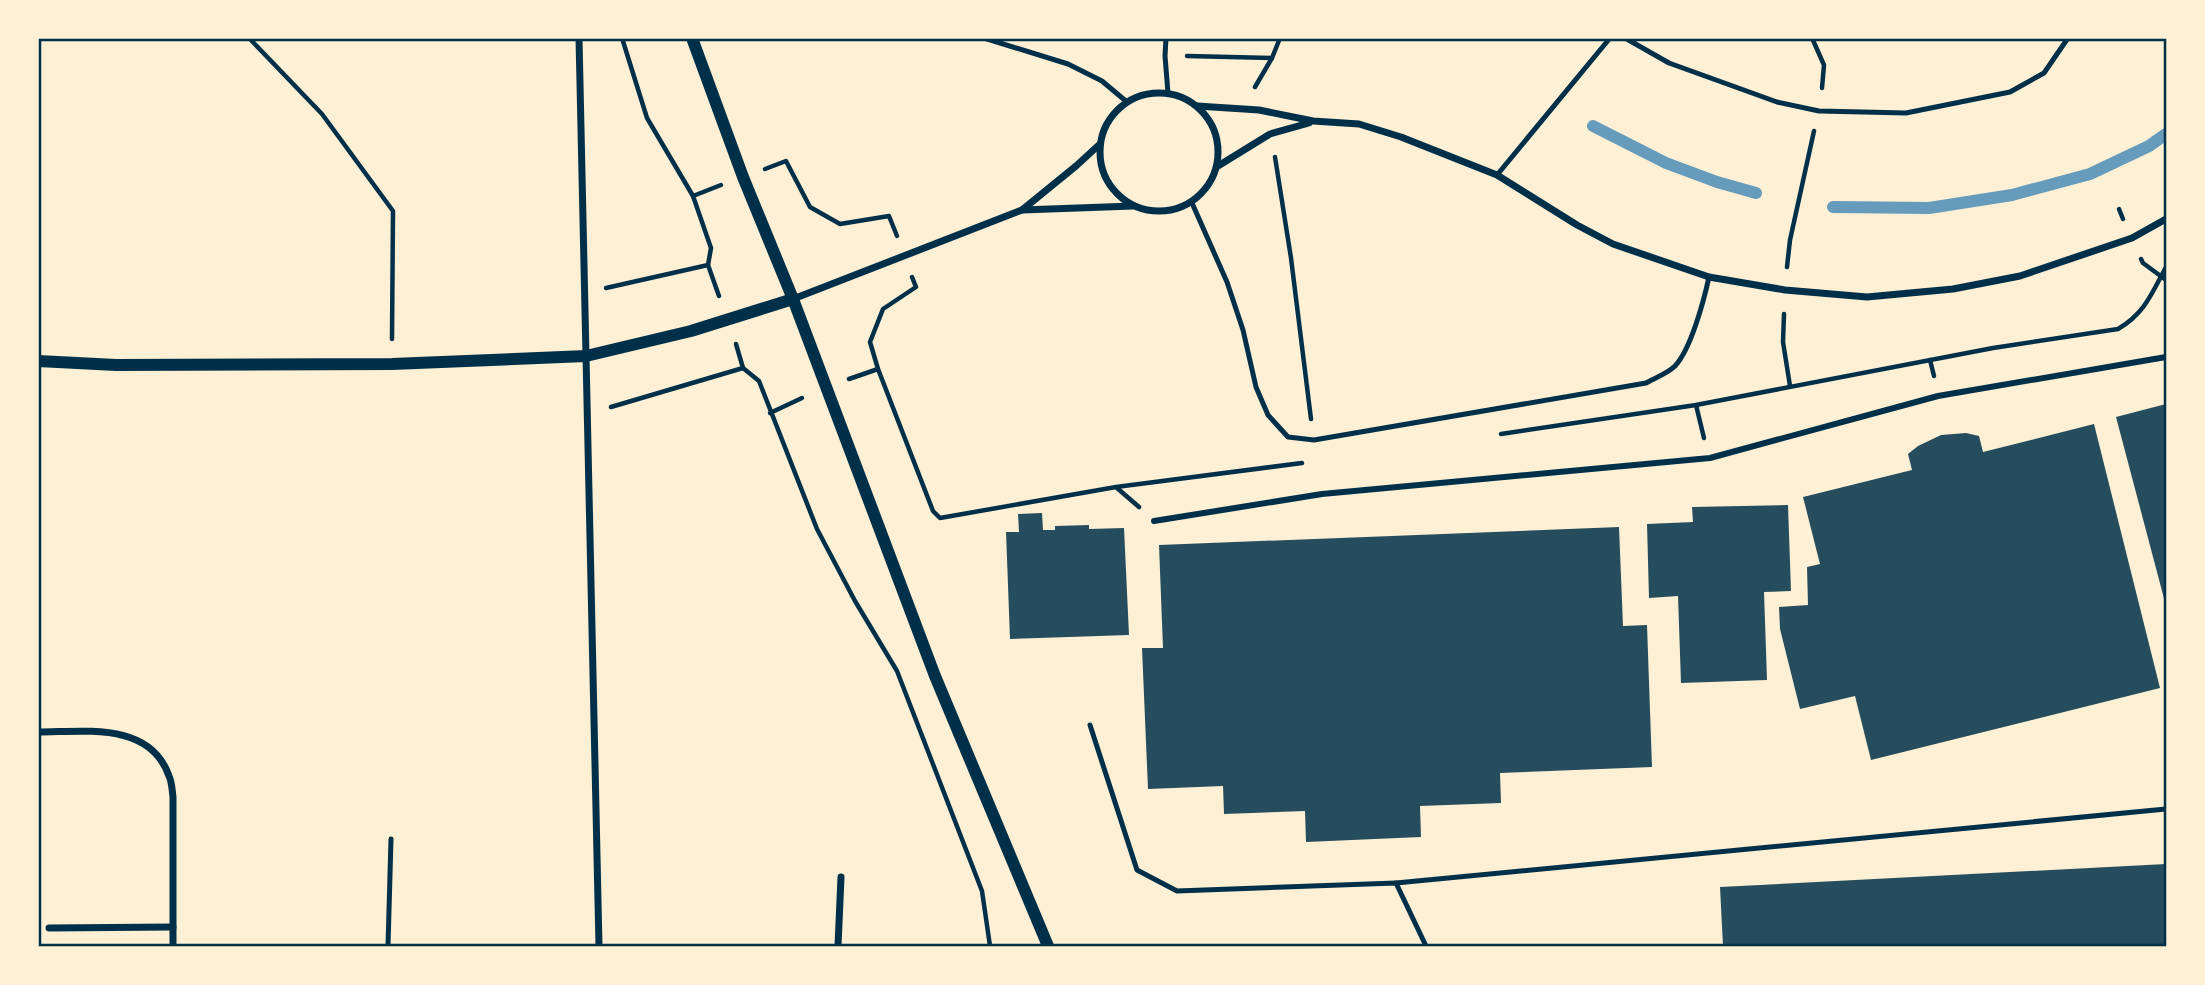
<svg xmlns="http://www.w3.org/2000/svg" width="2205" height="985" viewBox="0 0 2205 985" font-family="'Titillium Web',sans-serif">
<style>
.lines{fill:none;stroke-linecap:round;stroke-linejoin:round}
.stream{stroke:#669bbc;stroke-width:12}
.building{fill:#264d5e}
.path{stroke:#003049;stroke-width:4.5}
.service{stroke:#003049;stroke-width:5}
.pedestrian{stroke:#003049;stroke-width:6}
.minor{stroke:#003049;stroke-width:7}
.tertiary{stroke:#003049;stroke-width:12}
.neatline{fill:none;stroke:#003049;stroke-width:2.5}
</style>
<rect width="100%" height="100%" fill="#fdf0d5"/>
<g class="lines">
<!-- stream -->
<g class="stream">
<polyline points="1593,126 1666,163 1717,182 1756,193"/>
<polyline points="1833,207 1929,208 2012,195 2090,174 2149,146 2166,134"/>
</g>
</g>
<!-- building -->
<g class="building">
<polygon points="2166,404 2166,606 2116,417"/>
<polygon points="2094,424 2160,688 1871,760 1855,696 1800,709 1780,629 1779,607 1808,605 1807,567 1820,564 1803,497 1912,470 1908,454 1918,446 1941,435 1966,433 1979,436 1983,452"/>
<polygon points="1788,505 1791,591 1764,592 1767,680 1681,683 1678,596 1649,598 1647,524 1693,522 1692,507"/>
<polygon points="1042,513 1043,530 1055,530 1055,526 1089,525 1089,529 1124,528 1129,635 1010,639 1006,532 1019,532 1018,514"/>
<polygon points="1619,527 1623,626 1647,625 1652,767 1500,773 1501,803 1420,806 1421,837 1306,842 1305,811 1224,814 1223,786 1148,789 1142,648 1163,648 1159,545"/>
<polygon points="2166,864 2166,946 1723,946 1720,887"/>
</g>
<g class="lines">
<!-- path -->
<g class="path">
<polyline points="249,38 322,114 393,211 392,339"/>
<polyline points="622,38 647,118 693,196 711,248 708,265 719,296"/>
<polyline points="1812,38 1824,65 1822,88"/>
<polyline points="1187,56 1272,58"/>
<polyline points="1255,87 1272,58 1280,38"/>
<polyline points="1275,157 1291,258 1311,419"/>
<polyline points="765,169 786,161 810,207 840,224 889,216 897,236"/>
<polyline points="693,196 721,185"/>
<polyline points="2119,209 2123,219"/>
<polyline points="2141,259 2143,263 2166,280"/>
<polyline points="1787,267 1790,240 1814,131"/>
<polyline points="912,277 916,287 883,309 870,342 878,369 933,511 940,518 1116,487 1302,463"/>
<polyline points="606,288 708,265"/>
<polyline points="1784,314 1783,342 1790,386"/>
<polyline points="736,344 743,368"/>
<polyline points="1930,360 1934,376"/>
<polyline points="849,379 878,369"/>
<polyline points="1696,405 1704,438"/>
<polyline points="611,407 743,368 759,381 817,529 855,601 897,671 982,891 990,946"/>
<polyline points="770,413 802,398"/>
<path d="M1501,434L1696,405L1993,348L2118,329C2145,313 2152,293 2166,267"/>
<polyline points="1117,488 1139,507"/>
</g>
<!-- service -->
<g class="service">
<polyline points="984,38 1068,64 1102,81 1127,102"/>
<polyline points="1166,38 1165,56 1168,93"/>
<polyline points="1625,38 1669,63 1777,102 1819,111 1906,113 2010,92 2044,73 2068,38"/>
<polyline points="1497,175 1610,38"/>
<path d="M1192,203L1227,282L1243,330L1256,387L1268,415L1288,437L1314,440L1646,383C1655,378 1668,373 1675,366C1691,349 1704,300 1709,277"/>
<polyline points="1090,725 1137,870 1177,891 1396,883 1426,946"/>
<polyline points="1396,883 2166,809"/>
<polyline points="388,946 391,839"/>
</g>
<!-- pedestrian -->
<polyline class="pedestrian" points="1154,521 1322,494 1710,458 1938,396 2166,357"/>
<!-- minor -->
<g class="minor">
<polyline points="579,38 599,946"/>
<circle cx="1159" cy="152" r="59"/>
<polyline points="1197,106 1259,110 1313,121 1359,124 1401,137 1497,175 1577,225 1613,244 1709,277 1785,290 1867,297 1953,289 2020,276 2132,238 2166,219"/>
<polyline points="1218,166 1270,134 1309,123"/>
<polyline points="1022,210 1133,206"/>
<polyline points="793,299 1022,210 1076,166 1100,144"/>
<path d="M38,732C84,732 150,721 169,776C172,782 172,790 173,797V946"/>
<polyline points="49,928 173,927"/>
<polyline points="838,946 841,877"/>
</g>
<!-- tertiary -->
<g class="tertiary">
<polyline points="692,38 743,177 793,299 935,676 1048,946"/>
<polyline points="38,361 116,365 392,364 586,356 691,331 793,299"/>
</g>
</g>
<!-- border -->
<rect width="2205" height="985" fill="none" stroke="#fdf0d5" stroke-width="80"/>
<rect x="40" y="40" width="2125" height="905" class="neatline"/>
</svg>
